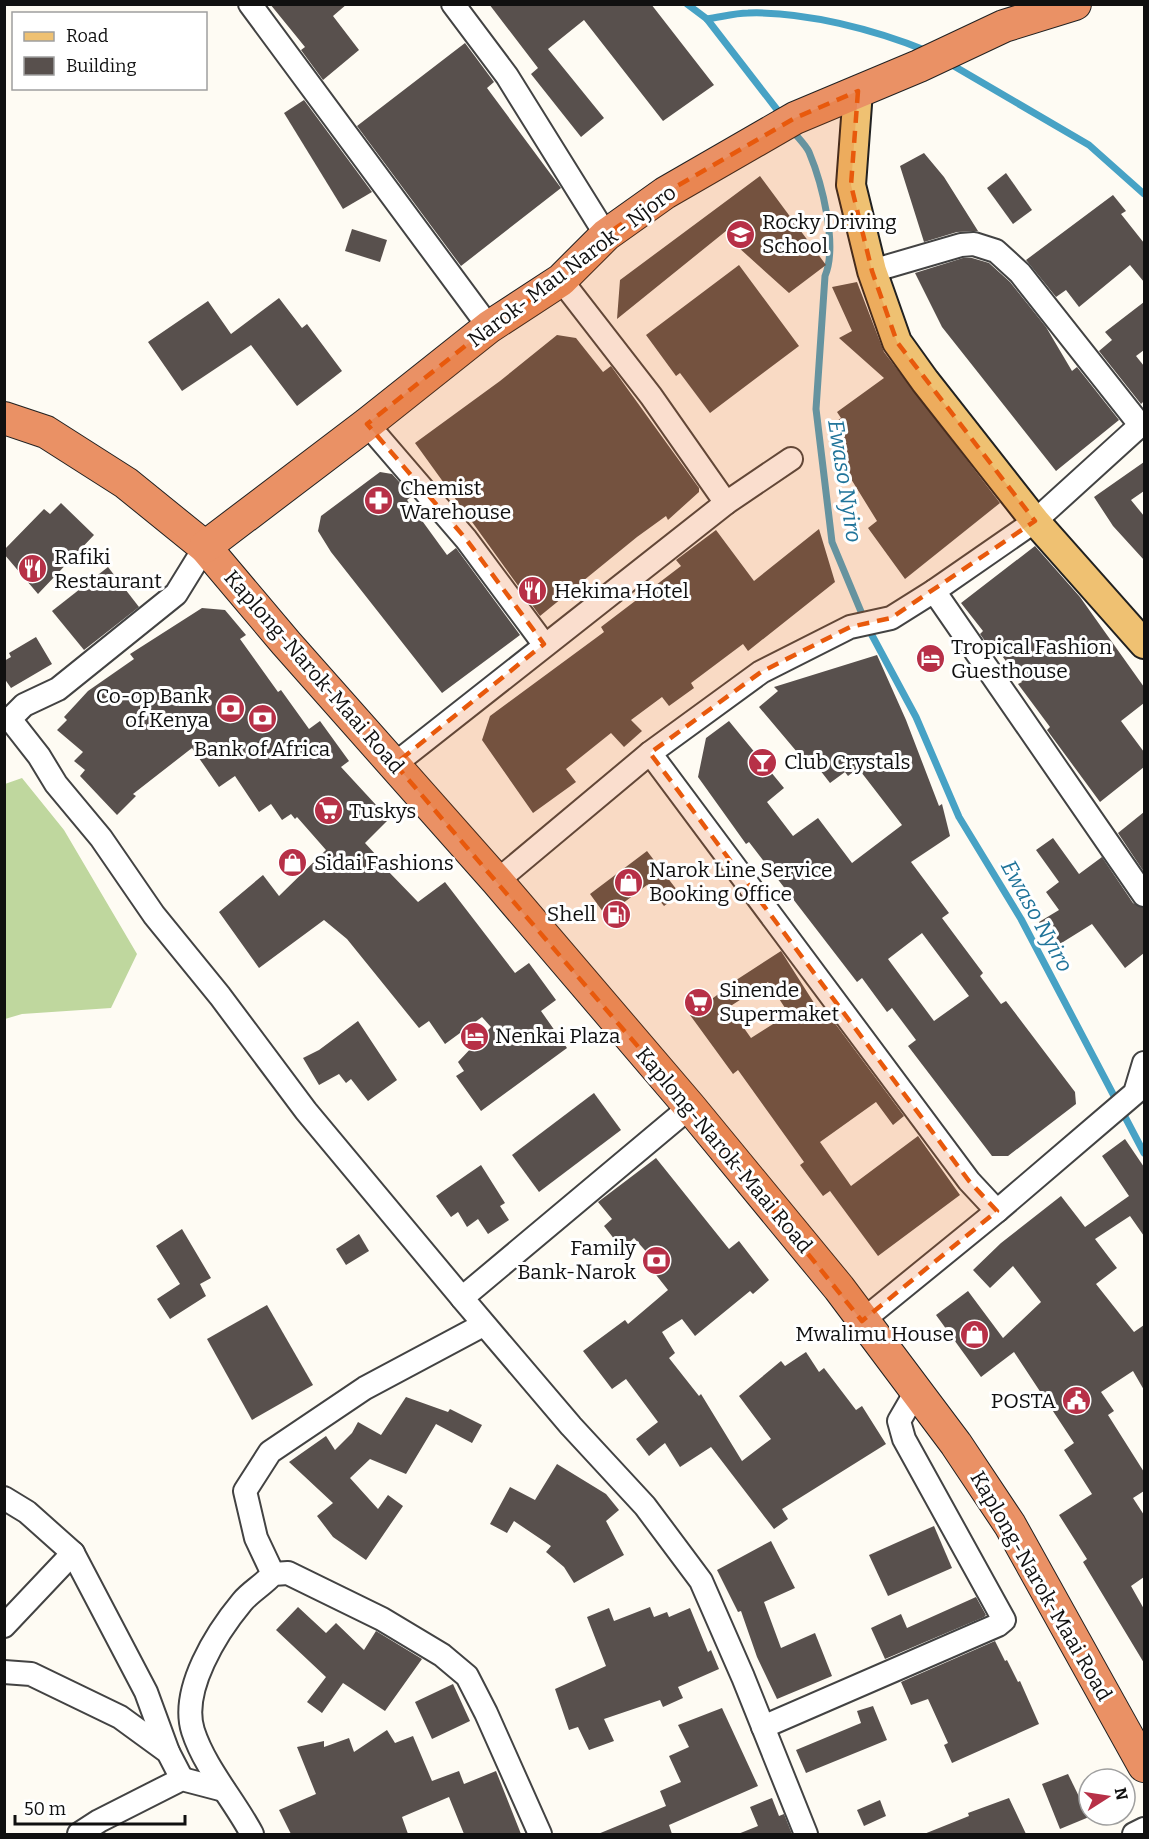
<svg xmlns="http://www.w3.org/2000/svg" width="1149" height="1839" viewBox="0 0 1149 1839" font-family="Bitter,serif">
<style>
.forest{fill:#bfd79e}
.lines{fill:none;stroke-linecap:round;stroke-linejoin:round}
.stream{stroke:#47a2c5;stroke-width:7}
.building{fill:#58504d;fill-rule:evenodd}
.minor-casing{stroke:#434343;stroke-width:26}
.major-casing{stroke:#212121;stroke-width:32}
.highway-casing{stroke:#212121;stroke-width:34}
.minor{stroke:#fff;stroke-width:22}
.major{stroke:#efc172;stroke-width:28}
.highway{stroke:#ea9165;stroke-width:32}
.marked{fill:#e8590c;fill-opacity:0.2;stroke:#e8590c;stroke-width:4.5;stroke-dasharray:12 8;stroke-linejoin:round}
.labels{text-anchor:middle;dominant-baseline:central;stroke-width:6;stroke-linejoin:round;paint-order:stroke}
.poi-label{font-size:21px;fill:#101010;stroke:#fff;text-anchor:start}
.street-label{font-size:21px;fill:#101010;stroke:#fff}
.water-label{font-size:22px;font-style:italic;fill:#20749a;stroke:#fff}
</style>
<rect width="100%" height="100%" fill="#fefbf3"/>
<!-- forest -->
<polygon class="forest" points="22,778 64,830 137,954 111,1008 22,1014 5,1019 5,784"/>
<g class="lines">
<!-- stream -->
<g class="stream">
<polyline points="687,4 707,19 782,116"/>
<path d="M707,19C721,17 735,13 748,13C804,11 876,30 927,51"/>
<polyline points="947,62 1089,145 1144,194"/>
<path d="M792,130C797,137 805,144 809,152C822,183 838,245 825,276L816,409L832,542L867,626L916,717L959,817L1021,919L1144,1153"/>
</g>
</g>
<!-- building -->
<g class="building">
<polygon points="270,4 347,4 333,16 359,50 323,80 301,50 305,47"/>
<polygon points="489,4 651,4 714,85 663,121 584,20 548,49 604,118 581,137 531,74 538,68"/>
<polygon points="465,43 494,82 487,88 561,188 461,266 357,126"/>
<polygon points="304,100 372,192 343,209 284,113"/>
<polygon points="924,153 944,177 978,231 957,232 924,242 900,166"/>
<polygon points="1006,173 1032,210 1013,224 987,188"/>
<polygon points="760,176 826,265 789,293 738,247 726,231 617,319 620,280"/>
<polygon points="1113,195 1126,211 1121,214 1144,243 1144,282 1130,265 1079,307 1066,290 1056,297 1026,260"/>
<polygon points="352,229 387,240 380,262 345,251"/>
<polygon points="963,258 972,258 989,263 1010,282 1046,327 1072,371 1077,367 1119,420 1056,471 942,327 915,273"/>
<polygon points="739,265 799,346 710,413 680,373 676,376 646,335"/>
<polygon points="857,282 884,352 1000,503 905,579 868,528 877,521 843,466 846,464 836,452 841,447 836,422 841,418 837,412 884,378 839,338 852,331 832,287"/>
<polygon points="279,298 302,328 307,324 342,371 297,406 251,345 182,391 148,342 208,301 231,334"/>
<polygon points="1144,302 1144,350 1136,356 1144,366 1144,401 1141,404 1099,351 1112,340 1105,332"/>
<polygon points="557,335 576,338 603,372 611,366 699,488 699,492 668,520 666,516 637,537 540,616 415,443 500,381"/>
<polygon points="1144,462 1144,491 1131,500 1144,516 1144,560 1113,526 1094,497"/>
<polygon points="380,472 392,474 412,496 407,500 447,555 456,548 520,635 442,693 331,552 318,531 321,516"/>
<polygon points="61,503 94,535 38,594 4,554 4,550 44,509 50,514"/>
<polygon points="819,529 835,582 748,651 743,644 691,683 694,688 669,706 662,697 631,720 642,731 624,747 611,733 566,769 576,782 533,813 482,740 490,716 604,632 601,627 681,566 676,560 716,530 754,581"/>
<polygon points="1035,546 1080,597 1144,687 1144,703 1121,721 1144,752 1144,767 1100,802 1047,730 1050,727 1018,684 1022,682 999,652 995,655 980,634 983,631 961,603"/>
<polygon points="108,567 139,607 84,650 52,611"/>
<polygon points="202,608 225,610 246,635 240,639 278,692 281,690 309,729 320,721 349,761 341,767 389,819 365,843 388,868 386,869 418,902 445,882 515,973 529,963 556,1000 541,1011 567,1048 481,1111 456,1076 464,1071 458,1062 491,1027 482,1017 445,1044 429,1021 419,1028 347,939 324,920 259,968 219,912 263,875 279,896 326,850 297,817 295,819 291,814 282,820 271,804 259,812 235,776 219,787 192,748 133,794 136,796 117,815 80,776 85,770 74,761 83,752 57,730 67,720 64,717 88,691 134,659 130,654"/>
<polygon points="36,637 52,664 11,688 4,678 4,661 11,657 9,653"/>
<path d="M877,655L906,720L939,806L942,804L950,836L911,862L949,913L942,918L983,973L980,976L1001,1004L1006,1001L1075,1092L1076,1104L1008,1156H992L908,1046L916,1040L892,1008L887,1012L862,978L857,982L749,842L746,844L698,777L706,738L729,721L784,788L767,802L793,836L818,818L852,863L902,825L858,768L848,776L845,772L830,783L813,761L808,765L759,707L778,691L774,687ZM922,933L969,996L934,1021L888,959Z"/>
<polygon points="1144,812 1144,872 1118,833"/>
<polygon points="1053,838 1079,874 1102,857 1133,903 1144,908 1144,953 1125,968 1092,924 1055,947 1039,922 1059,910 1046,892 1059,882 1036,850"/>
<polygon points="647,851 680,894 664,906 647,885 606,916 590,894"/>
<path d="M781,951L823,1017L828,1014L904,1116L893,1125L876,1102L820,1142L851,1186L918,1136L960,1195L878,1256L830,1191L823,1196L800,1165L804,1162L738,1070L733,1074L690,1015L728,987L727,986ZM768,982L789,1014L751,1038L729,1007Z"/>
<polygon points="358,1021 397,1080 368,1101 351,1079 346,1083 339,1074 319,1085 303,1058 319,1050"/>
<polygon points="594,1093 621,1130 539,1192 512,1155"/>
<polygon points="1125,1139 1144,1167 1144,1236 1130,1216 1095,1239 1117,1268 1096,1284 1134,1332 1144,1325 1144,1390 1133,1371 1101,1392 1114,1411 1108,1415 1144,1472 1144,1491 1133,1498 1144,1515 1144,1577 1131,1586 1144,1609 1144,1663 1083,1562 1087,1559 1059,1515 1092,1494 1064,1450 1074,1443 1014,1352 981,1377 936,1315 968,1291 1003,1338 1041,1302 1013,1266 990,1288 973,1270 1001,1243 1061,1196 1085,1227 1129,1196 1102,1156"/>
<polygon points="656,1158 729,1249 739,1241 769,1280 753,1294 750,1291 695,1336 682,1319 662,1332 675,1353 669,1358 699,1396 701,1394 742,1461 771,1439 739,1396 781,1361 785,1366 806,1352 819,1372 824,1368 856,1410 862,1406 886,1444 782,1509 788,1519 774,1529 711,1447 680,1467 665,1443 649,1456 636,1439 658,1422 626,1379 612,1389 583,1351 625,1320 628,1324 668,1290 653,1271 659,1266 634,1238 622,1249 604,1226 612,1219 598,1202"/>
<polygon points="481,1165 505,1203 500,1206 509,1220 488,1234 478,1219 467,1227 458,1212 451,1217 436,1196"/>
<polygon points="182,1229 211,1278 200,1284 206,1296 170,1319 157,1299 180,1284 156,1246"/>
<polygon points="359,1234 369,1251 346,1265 336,1249"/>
<polygon points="267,1305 313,1385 252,1420 207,1339"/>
<polygon points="406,1397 448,1412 450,1409 482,1425 472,1443 436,1424 406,1474 370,1459 350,1478 378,1509 388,1495 403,1506 366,1560 333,1537 317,1516 333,1503 289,1462 326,1436 335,1450 352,1433 358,1422 381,1435"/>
<polygon points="557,1464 606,1494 619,1510 606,1521 624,1555 574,1583 564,1567 546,1552 551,1546 514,1521 507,1533 490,1524 510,1487 535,1500"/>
<polygon points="934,1526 952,1568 888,1596 869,1555"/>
<polygon points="771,1541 795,1588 764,1602 781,1648 815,1633 832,1676 777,1699 757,1657 741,1611 738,1612 717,1570"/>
<polygon points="976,1597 986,1615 984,1617 885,1659 871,1628 901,1614 907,1628"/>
<polygon points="298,1607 326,1633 336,1623 364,1650 376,1631 422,1659 385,1711 343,1683 322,1713 307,1702 326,1677 276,1630"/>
<polygon points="650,1607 654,1617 667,1612 669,1617 690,1608 708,1652 711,1650 719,1669 678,1687 683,1698 663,1707 660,1700 604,1719 614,1741 589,1750 578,1727 569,1730 555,1689 606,1666 587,1617 609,1608 614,1621"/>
<polygon points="995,1641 1005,1661 1007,1660 1018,1682 1020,1681 1039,1724 952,1763 944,1745 948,1743 928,1699 911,1705 901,1682"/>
<polygon points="453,1684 470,1721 432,1739 415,1702"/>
<polygon points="873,1706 887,1740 806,1773 796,1750 861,1723 857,1711"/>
<polygon points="722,1708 758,1786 669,1825 672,1834 598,1834 666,1806 660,1791 681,1782 669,1756 689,1747 678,1725"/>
<polygon points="387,1730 395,1743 413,1736 432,1781 459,1771 464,1784 496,1771 521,1834 464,1834 449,1797 402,1817 408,1834 291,1834 279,1810 316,1794 297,1747 324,1741 324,1747 349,1738 354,1752"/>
<polygon points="1068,1774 1089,1817 1060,1829 1042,1784"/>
<polygon points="772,1798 779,1816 784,1814 792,1834 738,1834 758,1826 750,1807"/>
<polygon points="1009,1798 1026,1834 924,1834 969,1816 968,1813"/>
<polygon points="880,1800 886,1816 864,1826 857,1810"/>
</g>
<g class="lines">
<defs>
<g id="minor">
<polyline points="250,4 489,327"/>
<polyline points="453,4 507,76 606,235"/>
<polyline points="872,271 961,245 974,244 996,251 1020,273 1141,426"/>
<polyline points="367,424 466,539 544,644"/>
<polyline points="726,503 791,459"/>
<polyline points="205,547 176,594 58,689 24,705 10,719 39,756 56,784 101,838 154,915 220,996 306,1111 462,1298"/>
<polyline points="934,591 1144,895"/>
<polyline points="650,753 969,1181 997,1211"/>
<polyline points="395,764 726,503 651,396 561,280"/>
<polyline points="497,881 650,753 761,672 850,627 891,618 934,591 1035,521 1144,422"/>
<polyline points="690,1107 462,1298 571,1426 645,1506 701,1581 743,1677 806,1834"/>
<polyline points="862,1321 997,1211 1135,1093 1144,1063"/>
<polyline points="4,1498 27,1512 73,1553 146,1692 168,1752"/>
<polyline points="273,1574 256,1538 245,1491 270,1452 365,1388 483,1325"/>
<polyline points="4,1626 73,1553"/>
<polyline points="4,1672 31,1674 120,1717 168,1752 182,1779"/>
<polyline points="763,1727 998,1625 1004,1620 904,1439 899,1421 917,1390"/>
<polyline points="79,1834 99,1821 182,1779 224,1790"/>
<path d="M252,1834C234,1800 205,1768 193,1731C180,1690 217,1632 242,1602C250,1592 263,1585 273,1574L288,1573L382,1619L442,1655L467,1676L486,1713L540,1834"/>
<polyline points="1134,1834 1144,1829"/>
</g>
<polyline id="major" points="858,91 851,185 872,271 897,342 925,381 1035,521 1144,644"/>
<g id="highway">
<polyline points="4,418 46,432 126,483 205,547 286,643 497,881 690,1107 839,1288 956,1444 1010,1525 1144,1766"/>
<polyline points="205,547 367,424 489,327 561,280 606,235 665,193 795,118 919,66 1004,26 1075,4"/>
</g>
</defs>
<!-- minor casing -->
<use href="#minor" class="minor-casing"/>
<!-- major casing -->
<use href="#major" class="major-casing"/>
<!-- highway casing -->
<use href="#highway" class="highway-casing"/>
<!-- minor -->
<use href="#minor" class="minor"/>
<!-- major -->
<use href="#major" class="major"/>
<!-- highway -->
<use href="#highway" class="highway"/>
</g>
<!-- marked area -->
<path class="marked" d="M858,91L851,185L872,271L897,342L1035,521L891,618L850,627L761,672L650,753L969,1181L997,1211L862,1321L690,1107L395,764L544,644L466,539L367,424L489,327L561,280L606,235L665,193L795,118Z"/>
<!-- icons -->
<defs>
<symbol id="university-disc" viewBox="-11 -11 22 22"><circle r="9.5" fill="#b73047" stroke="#fff"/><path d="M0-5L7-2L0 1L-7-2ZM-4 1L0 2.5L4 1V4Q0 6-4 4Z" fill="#fff"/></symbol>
<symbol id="pharmacy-disc" viewBox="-11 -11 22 22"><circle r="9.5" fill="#b73047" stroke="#fff"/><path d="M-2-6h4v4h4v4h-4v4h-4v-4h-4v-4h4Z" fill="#fff"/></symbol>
<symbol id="restaurant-disc" viewBox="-11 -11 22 22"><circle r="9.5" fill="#b73047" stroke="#fff"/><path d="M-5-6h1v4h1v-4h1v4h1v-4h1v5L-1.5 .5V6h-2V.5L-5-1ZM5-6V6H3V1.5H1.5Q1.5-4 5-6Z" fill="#fff"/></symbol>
<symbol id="hotel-disc" viewBox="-11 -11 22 22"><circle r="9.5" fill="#b73047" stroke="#fff"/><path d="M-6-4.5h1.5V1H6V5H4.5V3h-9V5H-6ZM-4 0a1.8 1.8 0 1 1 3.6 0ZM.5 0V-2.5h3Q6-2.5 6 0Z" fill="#fff"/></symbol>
<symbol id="bank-disc" viewBox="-11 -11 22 22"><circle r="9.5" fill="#b73047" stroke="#fff"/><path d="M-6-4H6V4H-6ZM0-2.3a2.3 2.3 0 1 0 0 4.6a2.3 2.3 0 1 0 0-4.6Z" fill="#fff"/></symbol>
<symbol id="bar-disc" viewBox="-11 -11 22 22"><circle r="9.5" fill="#b73047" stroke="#fff"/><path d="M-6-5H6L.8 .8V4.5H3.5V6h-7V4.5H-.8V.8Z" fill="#fff"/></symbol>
<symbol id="supermarket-disc" viewBox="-11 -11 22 22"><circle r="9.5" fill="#b73047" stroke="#fff"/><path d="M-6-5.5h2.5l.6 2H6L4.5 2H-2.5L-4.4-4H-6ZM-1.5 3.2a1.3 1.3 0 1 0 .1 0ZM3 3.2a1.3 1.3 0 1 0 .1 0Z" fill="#fff"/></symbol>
<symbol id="shop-disc" viewBox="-11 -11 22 22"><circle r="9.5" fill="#b73047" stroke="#fff"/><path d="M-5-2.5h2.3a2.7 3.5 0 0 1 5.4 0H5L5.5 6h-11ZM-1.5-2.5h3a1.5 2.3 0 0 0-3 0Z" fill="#fff"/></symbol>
<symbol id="fuel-disc" viewBox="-11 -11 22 22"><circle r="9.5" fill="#b73047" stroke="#fff"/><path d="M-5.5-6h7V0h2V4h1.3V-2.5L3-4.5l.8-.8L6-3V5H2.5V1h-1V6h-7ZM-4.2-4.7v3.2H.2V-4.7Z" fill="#fff"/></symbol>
<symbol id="civic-disc" viewBox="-11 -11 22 22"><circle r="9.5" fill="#b73047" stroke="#fff"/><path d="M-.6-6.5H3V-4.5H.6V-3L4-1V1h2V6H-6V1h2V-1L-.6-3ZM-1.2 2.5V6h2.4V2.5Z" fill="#fff"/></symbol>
</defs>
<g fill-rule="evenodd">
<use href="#university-disc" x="724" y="218" width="33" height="33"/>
<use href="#pharmacy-disc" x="362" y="484" width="33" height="33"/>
<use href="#restaurant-disc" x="16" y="552" width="33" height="33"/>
<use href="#restaurant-disc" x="516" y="574" width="33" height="33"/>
<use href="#hotel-disc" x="914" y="642" width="33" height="33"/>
<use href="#bank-disc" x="214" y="692" width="33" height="33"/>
<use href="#bank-disc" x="246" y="702" width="33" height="33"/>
<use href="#bar-disc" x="746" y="746" width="33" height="33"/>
<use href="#supermarket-disc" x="312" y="794" width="33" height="33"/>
<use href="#shop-disc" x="276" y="846" width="33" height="33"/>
<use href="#shop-disc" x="612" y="866" width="33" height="33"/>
<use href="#fuel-disc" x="600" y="898" width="33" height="33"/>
<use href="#supermarket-disc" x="682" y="986" width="33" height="33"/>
<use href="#hotel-disc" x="458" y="1020" width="33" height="33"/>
<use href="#bank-disc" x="640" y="1244" width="33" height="33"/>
<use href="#shop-disc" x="958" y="1318" width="33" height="33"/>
<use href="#civic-disc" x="1060" y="1384" width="33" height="33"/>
</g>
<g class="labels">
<!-- poi labels -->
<g class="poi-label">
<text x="762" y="222">Rocky Driving<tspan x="762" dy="24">School</tspan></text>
<text x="400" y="488">Chemist<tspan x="400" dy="24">Warehouse</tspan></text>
<text x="54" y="557">Rafiki<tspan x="54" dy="24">Restaurant</tspan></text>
<text x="554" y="591">Hekima Hotel</text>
<text x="951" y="647">Tropical Fashion<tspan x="951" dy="24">Guesthouse</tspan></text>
<text x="209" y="696" text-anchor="end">Co-op Bank<tspan x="209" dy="24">of Kenya</tspan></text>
<text x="262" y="749" text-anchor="middle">Bank of Africa</text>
<text x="784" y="762">Club Crystals</text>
<text x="349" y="811">Tuskys</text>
<text x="314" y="863">Sidai Fashions</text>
<text x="649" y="870">Narok Line Service<tspan x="649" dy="24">Booking Office</tspan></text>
<text x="596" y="914" text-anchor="end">Shell</text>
<text x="719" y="990">Sinende<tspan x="719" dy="24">Supermaket</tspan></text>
<text x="495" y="1036">Nenkai Plaza</text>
<text x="636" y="1248" text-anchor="end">Family<tspan x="636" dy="24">Bank-Narok</tspan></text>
<text x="954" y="1334" text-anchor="end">Mwalimu House</text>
<text x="1056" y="1401" text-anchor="end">POSTA</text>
</g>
<!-- street labels -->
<g class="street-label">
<text transform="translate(572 266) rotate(-37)">Narok- Mau Narok - Njoro</text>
<text transform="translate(314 672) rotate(49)">Kaplong-Narok-Maai Road</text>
<text transform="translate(724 1150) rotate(50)">Kaplong-Narok-Maai Road</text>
<text transform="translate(1041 1586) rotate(60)">Kaplong-Narok-Maai Road</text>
</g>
<!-- water labels -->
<g class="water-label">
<text transform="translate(845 481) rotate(81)">Ewaso Nyiro</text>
<text transform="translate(1037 916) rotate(61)">Ewaso Nyiro</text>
</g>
</g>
<!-- border -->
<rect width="1149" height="1839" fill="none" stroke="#101010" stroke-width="12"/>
<!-- legend -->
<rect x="12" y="12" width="195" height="78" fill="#ffffff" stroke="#9f9f9f" stroke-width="1.5"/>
<rect x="24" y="32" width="30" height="9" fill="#efc172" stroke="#9f9f9f" stroke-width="1.5"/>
<text x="66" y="42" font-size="18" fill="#101010">Road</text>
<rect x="24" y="57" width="30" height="18" fill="#58504d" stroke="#9f9f9f" stroke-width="1.5"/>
<text x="66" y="72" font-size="18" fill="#101010">Building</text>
<!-- north arrow -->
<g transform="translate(1107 1797) rotate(78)"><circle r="28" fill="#ffffff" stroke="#9f9f9f" stroke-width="1.5"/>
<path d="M0-4.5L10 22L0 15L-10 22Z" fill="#b73047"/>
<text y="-9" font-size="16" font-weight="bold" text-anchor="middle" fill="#101010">N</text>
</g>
<!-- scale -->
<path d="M15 1815v9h170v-9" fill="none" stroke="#101010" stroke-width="3"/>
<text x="24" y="1815" font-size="18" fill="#101010" stroke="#ffffff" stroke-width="4.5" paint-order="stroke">50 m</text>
</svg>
